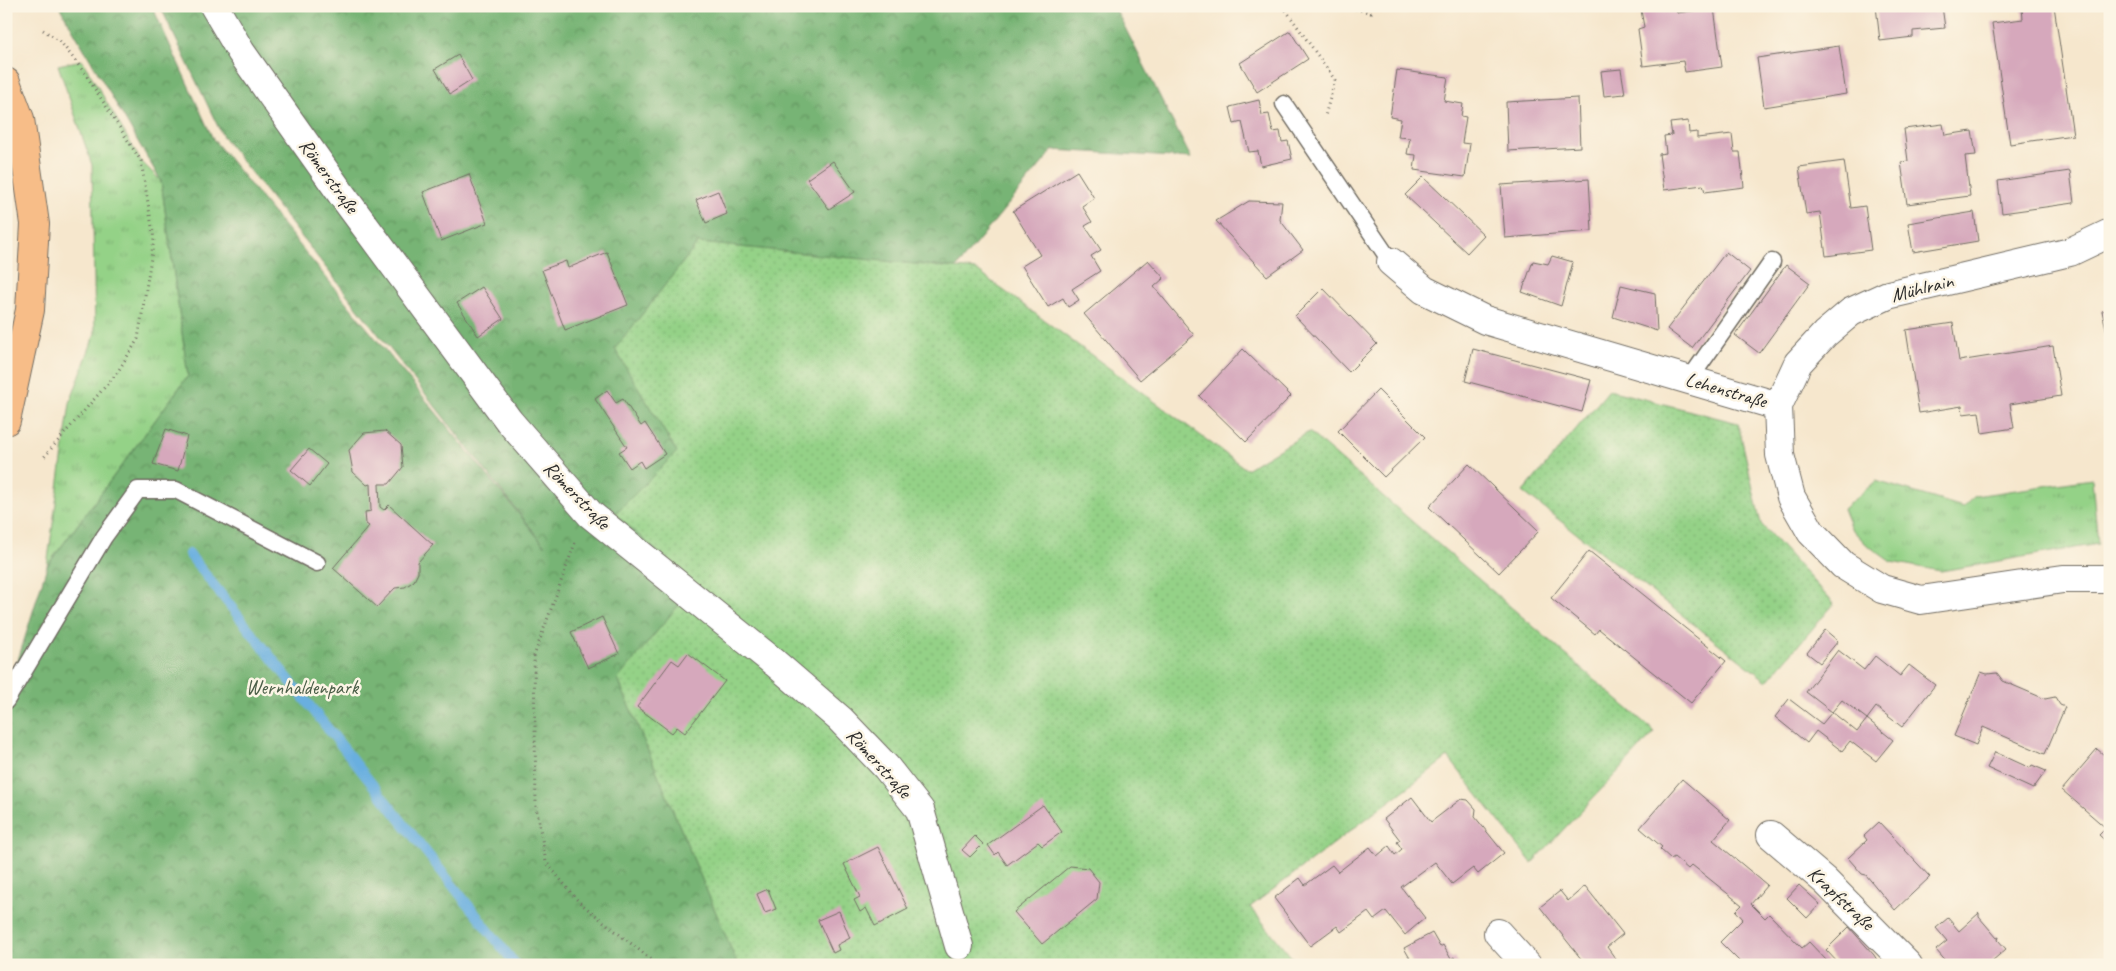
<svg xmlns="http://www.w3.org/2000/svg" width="2116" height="971" viewBox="0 0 2116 971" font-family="Caveat,sans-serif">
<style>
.grass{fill:url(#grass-tufts);stroke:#607e59}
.forest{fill:url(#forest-crowns);stroke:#517050}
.garden{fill:url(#garden-dots);stroke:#607e59}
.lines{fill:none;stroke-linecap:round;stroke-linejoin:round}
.stream{stroke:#69afdf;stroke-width:10}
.building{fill:#d6a8bc}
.service-casing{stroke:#726d64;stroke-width:19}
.minor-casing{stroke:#726d64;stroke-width:30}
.primary-casing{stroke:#726d64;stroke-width:30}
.path{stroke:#726d64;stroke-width:3;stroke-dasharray:1 4;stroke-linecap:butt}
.service{stroke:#fff;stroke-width:16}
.minor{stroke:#fff;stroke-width:28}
.primary{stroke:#f7bd88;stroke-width:28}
.labels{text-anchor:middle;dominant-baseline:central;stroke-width:5;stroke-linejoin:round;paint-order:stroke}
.street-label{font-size:20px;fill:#2b2b2b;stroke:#fcf5e5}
.park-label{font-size:20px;fill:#4a5d47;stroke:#fcf5e5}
</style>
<defs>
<pattern id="grass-tufts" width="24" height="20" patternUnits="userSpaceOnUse" patternTransform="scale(1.25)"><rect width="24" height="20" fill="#94d287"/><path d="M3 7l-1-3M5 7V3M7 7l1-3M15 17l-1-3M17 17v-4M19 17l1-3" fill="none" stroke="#80b475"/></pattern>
<pattern id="forest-crowns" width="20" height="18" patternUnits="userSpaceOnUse" patternTransform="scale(1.25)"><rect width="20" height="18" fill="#77b474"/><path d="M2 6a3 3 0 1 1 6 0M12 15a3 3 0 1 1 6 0" fill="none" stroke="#62935f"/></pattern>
<pattern id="garden-dots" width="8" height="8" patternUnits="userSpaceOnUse" patternTransform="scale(1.25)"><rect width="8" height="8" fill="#94d287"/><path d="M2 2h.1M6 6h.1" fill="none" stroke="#80b475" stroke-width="1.8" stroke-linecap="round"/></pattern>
</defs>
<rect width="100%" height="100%" fill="#fcf5e5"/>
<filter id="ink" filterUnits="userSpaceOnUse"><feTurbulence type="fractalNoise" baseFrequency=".02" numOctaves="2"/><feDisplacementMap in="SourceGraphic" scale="10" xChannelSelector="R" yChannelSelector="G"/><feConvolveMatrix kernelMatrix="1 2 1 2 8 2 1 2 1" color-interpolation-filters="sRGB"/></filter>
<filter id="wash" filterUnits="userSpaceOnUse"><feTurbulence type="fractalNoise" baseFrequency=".0096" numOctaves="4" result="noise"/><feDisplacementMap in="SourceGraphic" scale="20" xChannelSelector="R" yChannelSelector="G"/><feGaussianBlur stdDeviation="1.12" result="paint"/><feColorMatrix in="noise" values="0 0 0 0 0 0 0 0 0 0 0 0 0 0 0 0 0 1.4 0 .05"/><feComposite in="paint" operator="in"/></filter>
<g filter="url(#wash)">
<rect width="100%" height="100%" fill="#f6e7cd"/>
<!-- grass -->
<g class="grass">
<polygon points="82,60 141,161 161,181 188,376 47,566 70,403 95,333 92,165 58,65"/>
<polygon points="2092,479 2098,544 1941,571 1891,562 1866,544 1851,528 1843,509 1876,481 1963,507 1975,496"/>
</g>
<!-- forest -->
<polygon class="forest" points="59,6 152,6 213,139 545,546 223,137 160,6 1114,6 1191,158 1053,150 956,268 698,243 615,349 677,452 695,585 618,679 738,965 6,965 6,699 47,566 188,376 161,181"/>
<!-- garden -->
<g class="garden">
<polygon points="698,243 976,270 1246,469 1309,432 1655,732 1532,863 1448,757 1250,907 1298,965 738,965 618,679 695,585 615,514 677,452 615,349"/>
<polygon points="1609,390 1738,423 1761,524 1834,604 1767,681 1523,492"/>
</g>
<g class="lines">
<!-- stream -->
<polyline class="stream" points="189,554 516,965"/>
</g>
<g id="blocks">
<!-- building -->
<g class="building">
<polygon points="1648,6 1675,6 1677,13 1714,8 1722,67 1685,72 1683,61 1643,66 1638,29 1644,27 1641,10 1648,9"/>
<polygon points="1876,6 1942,6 1945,28 1913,31 1913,37 1880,41"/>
<polygon points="2032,6 2054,6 2073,135 2010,144 1992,23 2023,19 2022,8"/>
<polygon points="1290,31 1308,59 1257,92 1240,63"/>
<polygon points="1839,46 1846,94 1764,107 1757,58"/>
<polygon points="458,55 472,80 450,94 435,69"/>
<polygon points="1621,69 1625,94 1604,96 1601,71"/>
<polygon points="1397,70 1448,77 1444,101 1463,104 1461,116 1466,117 1462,143 1470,144 1465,177 1414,170 1416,155 1407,154 1410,138 1398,137 1401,119 1390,117"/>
<polygon points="1578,98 1580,147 1508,151 1506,102"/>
<polygon points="1259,100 1262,115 1269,114 1273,132 1280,131 1282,142 1288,141 1292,159 1261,166 1258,151 1249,152 1242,122 1234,124 1230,107"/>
<polygon points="1688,121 1689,133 1697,132 1697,138 1732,134 1734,152 1740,152 1744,187 1705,192 1703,185 1664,190 1659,154 1666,153 1664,136 1672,135 1670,123"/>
<polygon points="1943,124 1945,135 1972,131 1976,155 1965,156 1970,196 1907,204 1901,162 1908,161 1904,129"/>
<polygon points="833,161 855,192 829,209 807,179"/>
<polygon points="1844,161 1851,208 1865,206 1871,250 1826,256 1820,212 1806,214 1799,167"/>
<polygon points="1077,171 1094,198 1082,206 1092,222 1085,226 1101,250 1091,256 1100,271 1072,289 1079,300 1068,307 1063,298 1048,307 1022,266 1040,255 1013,211"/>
<polygon points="2070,171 2074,203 2002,213 1998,181"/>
<polygon points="469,174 487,223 441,241 423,192"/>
<polygon points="1423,177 1484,235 1467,253 1405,195"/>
<polygon points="1589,179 1592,231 1505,238 1501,185"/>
<polygon points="718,191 727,214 706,223 696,200"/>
<polygon points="1249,201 1282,202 1280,220 1303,250 1267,276 1216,221"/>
<polygon points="1974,212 1978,241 1913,252 1908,223"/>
<polygon points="607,252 628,305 565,330 542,270 566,261 568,268"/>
<polygon points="1726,252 1750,271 1692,348 1667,329"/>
<polygon points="1552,256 1573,262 1561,306 1522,292 1533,261 1548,264"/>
<polygon points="1148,260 1164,278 1154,287 1194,335 1140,380 1084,314"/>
<polygon points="1786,265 1810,283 1759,353 1735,335"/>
<polygon points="1621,285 1655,293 1657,331 1613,317"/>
<polygon points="482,287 503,319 478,336 457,303"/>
<polygon points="1323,288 1377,344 1349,372 1295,316"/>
<polygon points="2110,309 2110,342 2109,342 2102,311"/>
<polygon points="1953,323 1959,361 2053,346 2061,396 2010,404 2014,428 1982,433 1979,412 1963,414 1962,406 1919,413 1906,330"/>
<polygon points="1243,349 1291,396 1246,442 1199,396"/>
<polygon points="1473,349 1591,380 1582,412 1465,381"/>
<polygon points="607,390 616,403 623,399 641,426 645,423 665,454 644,468 640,461 630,468 619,452 627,447 595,399"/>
<polygon points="1378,390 1425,437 1384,477 1338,431"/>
<polygon points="166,429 187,436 178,471 153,464"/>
<polygon points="385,431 401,445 403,467 389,484 379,484 380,507 384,510 389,505 433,545 418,562 418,573 414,581 405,587 395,588 377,607 333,568 369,526 366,524 365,512 371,511 370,484 367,485 353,472 349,450 364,433"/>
<polygon points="309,449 327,464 310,486 291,470"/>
<polygon points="1469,464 1539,531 1499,573 1429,507"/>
<polygon points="1589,551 1726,661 1691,703 1599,629 1595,634 1551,598"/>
<polygon points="602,617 619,654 588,668 571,632"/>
<polygon points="1825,630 1838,641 1820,663 1807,653"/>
<polygon points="1838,650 1864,670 1875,656 1900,676 1909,665 1935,685 1902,727 1876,707 1867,719 1842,700 1832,712 1806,692"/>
<polygon points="688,653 725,681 685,733 677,727 672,733 637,707 672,660 679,665"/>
<polygon points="1981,672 1987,674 1997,673 2003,681 2045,699 2055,697 2060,705 2065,707 2045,754 1983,727 1976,745 1954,736"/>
<polygon points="1789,699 1822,724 1832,712 1857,732 1867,719 1893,740 1876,761 1850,741 1842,751 1816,731 1807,743 1775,717"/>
<polygon points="2097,749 2110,760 2110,845 2099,835 2106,828 2062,790"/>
<polygon points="1995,752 2030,768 2032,765 2046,771 2033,789 1987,768"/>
<polygon points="1682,779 1730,820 1713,840 1767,885 1751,904 1765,918 1769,914 1802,948 1809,942 1827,961 1823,965 1743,965 1720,942 1743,919 1736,911 1742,905 1692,865 1688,869 1674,857 1671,859 1660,849 1662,847 1640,828"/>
<polygon points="1412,797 1431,822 1461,799 1468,800 1476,809 1475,817 1504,853 1478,874 1473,868 1452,884 1435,862 1401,887 1425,918 1405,935 1386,911 1374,920 1368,912 1341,932 1337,926 1310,946 1274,898 1300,878 1305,885 1332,865 1338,872 1370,847 1377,856 1389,846 1395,855 1402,849 1397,842 1400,840 1384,819"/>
<polygon points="1043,805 1062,832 1042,846 1038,842 1007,865 998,852 995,855 988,845"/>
<polygon points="1879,822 1930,877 1895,910 1866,875 1862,874 1848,858 1867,840 1864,836"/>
<polygon points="975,836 983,844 970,857 962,850"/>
<polygon points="878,847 908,909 875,926 866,908 860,912 854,900 860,897 844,864"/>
<polygon points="1070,866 1088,868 1099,882 1097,899 1042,944 1014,912"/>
<polygon points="1799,885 1820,904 1807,918 1787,898"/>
<polygon points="1585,886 1623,934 1607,947 1620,965 1586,965 1540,907 1560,891 1568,901"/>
<polygon points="768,889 776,909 765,913 757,894"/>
<polygon points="839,911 850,938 837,945 839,950 833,953 818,920"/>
<polygon points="1979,913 1979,917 1997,938 1999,937 1998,940 2006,949 1992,961 1996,965 1949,965 1936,950 1947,941 1936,928 1948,918 1959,931"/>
<polygon points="1849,927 1874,955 1880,965 1840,965 1826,950"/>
<polygon points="1432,933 1440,947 1443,945 1451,959 1454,957 1459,965 1408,965 1412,962 1404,948"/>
</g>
</g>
</g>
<g filter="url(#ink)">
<use href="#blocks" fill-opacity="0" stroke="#726d64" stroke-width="1"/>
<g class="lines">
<defs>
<g id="service">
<polyline points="1284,104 1391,262"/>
<polyline points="1689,380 1772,262"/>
<polyline points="6,701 104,537 138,490 176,490 317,563"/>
</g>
<g id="minor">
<polyline points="214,6 241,52 342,195 509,421 590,514 775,663 840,719 886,767 920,810 959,946"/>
<polyline points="2110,233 2070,252 1888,295 1851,312 1825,334 1798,363 1778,406 1780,455 1791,497 1811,532 1843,565 1882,589 1921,600 2063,579 2110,579"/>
<polyline points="1391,262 1424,290 1485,320 1778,406"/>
<polyline points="1771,835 1825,881 1908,965"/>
<polyline points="1498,933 1527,965"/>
</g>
<polyline id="primary" points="6,82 20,119 35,224 30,310 6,421"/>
</defs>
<!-- service casing -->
<use href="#service" class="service-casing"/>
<!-- minor casing -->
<use href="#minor" class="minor-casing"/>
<!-- primary casing -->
<use href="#primary" class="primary-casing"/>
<!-- path -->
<g class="path">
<polyline points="1283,6 1335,80 1325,116"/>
<polyline points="1346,6 1371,13 1369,6"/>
<polyline points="43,30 59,40 84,72 141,161 154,239 138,339 117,373 44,457"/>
<polyline points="575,543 534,656 536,806 546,862 579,902 658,965"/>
</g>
<!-- service -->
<use href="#service" class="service"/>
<!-- minor -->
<use href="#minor" class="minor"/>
<!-- primary -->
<use href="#primary" class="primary"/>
</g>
</g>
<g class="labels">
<!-- street labels -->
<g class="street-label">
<text transform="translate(329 176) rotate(54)">Römerstraße</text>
<text transform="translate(1922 288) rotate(-14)">Mühlrain</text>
<text transform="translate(1726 390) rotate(16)">Lehenstraße</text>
<text transform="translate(577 495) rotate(46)">Römerstraße</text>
<text transform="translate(879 763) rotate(48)">Römerstraße</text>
<text transform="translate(1841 898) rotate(43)">Krapfstraße</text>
</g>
<!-- park labels -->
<g class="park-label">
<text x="302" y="687">Wernhaldenpark</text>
</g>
</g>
<!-- margin -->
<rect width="2116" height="971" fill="none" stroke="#fcf5e5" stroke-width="25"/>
</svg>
